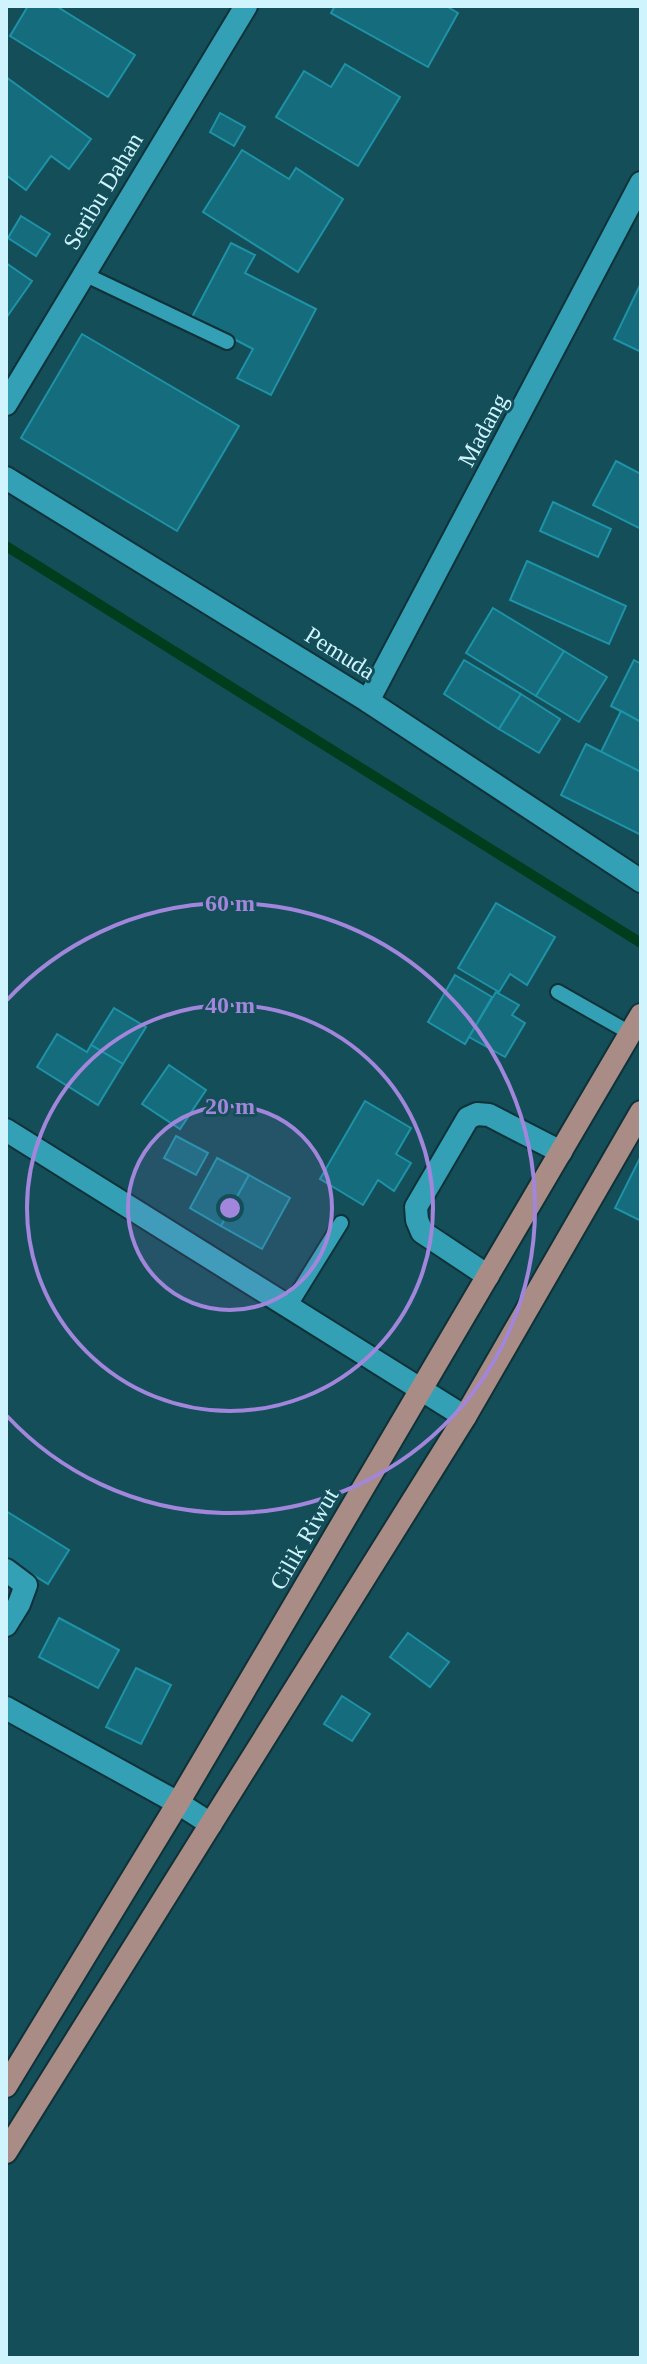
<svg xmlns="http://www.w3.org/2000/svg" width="647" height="2364" viewBox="0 0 647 2364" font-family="'Times New Roman',serif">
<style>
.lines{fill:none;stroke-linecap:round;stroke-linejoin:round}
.stream{stroke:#003d1c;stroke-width:10}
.building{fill:#156c7c;stroke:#1e92a7;stroke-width:2}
.service-casing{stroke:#0f3138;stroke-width:18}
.minor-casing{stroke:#0f3138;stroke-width:26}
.tertiary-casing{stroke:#0f3138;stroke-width:26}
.primary-casing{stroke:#0f3138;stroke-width:26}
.service{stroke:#33a0b5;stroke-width:14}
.minor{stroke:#33a0b5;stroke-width:22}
.tertiary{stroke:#33a0b5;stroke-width:22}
.primary{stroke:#a98c85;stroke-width:22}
.ring{fill:none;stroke:#a186db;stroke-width:4}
.labels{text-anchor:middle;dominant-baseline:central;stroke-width:6;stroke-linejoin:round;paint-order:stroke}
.street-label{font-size:24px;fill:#cff4fd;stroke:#144e59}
.centre{fill:#a186db;stroke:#144e59;stroke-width:4}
.ring-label{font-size:24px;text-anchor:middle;font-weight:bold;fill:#a186db;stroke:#144e59;stroke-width:6;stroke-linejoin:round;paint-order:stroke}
</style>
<rect width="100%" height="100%" fill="#144e59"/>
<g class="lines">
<!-- stream -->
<polyline class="stream" points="6,546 641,943"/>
</g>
<!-- building -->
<g class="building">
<polygon points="28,6 56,6 135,55 108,97 10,36"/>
<polygon points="335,6 446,6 458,13 428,67 331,13"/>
<polygon points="345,64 400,97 358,166 276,117 304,71 331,87"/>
<polygon points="6,77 91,139 69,169 51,156 26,190 6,175"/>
<polygon points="220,113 245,127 234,146 210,132"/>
<polygon points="242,150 289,179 296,168 343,199 298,272 203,212"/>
<polygon points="21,216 50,234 36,256 8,238"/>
<polygon points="231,243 255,255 245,273 316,309 271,395 237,378 253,349 192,317"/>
<polygon points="6,263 32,281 6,318"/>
<polygon points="641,283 641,352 614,339"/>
<polygon points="82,334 239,426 177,531 21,438"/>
<polygon points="616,461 641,474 641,529 593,505"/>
<polygon points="553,502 611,529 598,557 540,531"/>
<polygon points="527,561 626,606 609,644 510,600"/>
<polygon points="493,608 564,651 536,696 466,653"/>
<polygon points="564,651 607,677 579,722 536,696"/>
<polygon points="464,660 521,694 499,729 444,694"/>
<polygon points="634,660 641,664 641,722 611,706"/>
<polygon points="521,694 560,719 539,753 499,729"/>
<polygon points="621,711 641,722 641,772 601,752"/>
<polygon points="586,744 641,772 641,835 561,795"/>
<polygon points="496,903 555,937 527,985 510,974 499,992 458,968"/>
<polygon points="455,975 492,997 465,1044 428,1022"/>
<polygon points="496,992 519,1005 512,1015 525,1023 505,1057 469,1037"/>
<polygon points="114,1008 146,1027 123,1064 91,1045"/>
<polygon points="57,1034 87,1052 91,1045 123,1064 98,1105 37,1067"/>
<polygon points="169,1065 206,1090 180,1129 142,1104"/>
<polygon points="365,1101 411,1128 396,1154 411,1163 394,1191 378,1180 363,1205 320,1179"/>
<polygon points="176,1136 208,1153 196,1175 164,1158"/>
<polygon points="641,1156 641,1221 615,1208"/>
<polygon points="217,1158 249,1175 221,1226 190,1208"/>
<polygon points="249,1175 290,1198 262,1249 221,1226"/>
<polygon points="6,1511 69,1550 48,1584 6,1558"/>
<polygon points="59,1618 119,1650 98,1688 39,1657"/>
<polygon points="408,1633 449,1662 430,1687 390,1657"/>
<polygon points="136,1668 171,1685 141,1744 106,1727"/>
<polygon points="342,1696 370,1714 352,1741 324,1724"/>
</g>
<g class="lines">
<defs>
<g id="service">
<polyline points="84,274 227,342"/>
<polyline points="558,992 630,1033"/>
<polyline points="289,1307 341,1223"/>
</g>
<g id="minor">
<polyline points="6,404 246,6"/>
<polyline points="368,701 641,183"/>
<polyline points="488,1276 422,1232 417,1220 416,1207 468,1118 477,1114 489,1115 561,1152"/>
<polyline points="6,1570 26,1585 19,1604 6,1625"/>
<polyline points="6,1708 178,1803 211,1824"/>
</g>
<g id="tertiary">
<polyline points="6,478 368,701 641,881"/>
<polyline points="6,1130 465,1417"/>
</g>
<g id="primary">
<polyline points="6,2086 178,1803 641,1015"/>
<polyline points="6,2152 465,1417 641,1112"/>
</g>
</defs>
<!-- service casing -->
<use href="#service" class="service-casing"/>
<!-- minor casing -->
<use href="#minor" class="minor-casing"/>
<!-- tertiary casing -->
<use href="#tertiary" class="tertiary-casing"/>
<!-- primary casing -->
<use href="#primary" class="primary-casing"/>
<!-- service -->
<use href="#service" class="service"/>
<!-- minor -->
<use href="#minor" class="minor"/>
<!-- tertiary -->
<use href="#tertiary" class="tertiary"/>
<!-- primary -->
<use href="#primary" class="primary"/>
</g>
<!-- distance rings -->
<circle cx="230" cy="1208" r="102" fill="#a186db" fill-opacity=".12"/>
<g class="ring">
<circle cx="230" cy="1208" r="102"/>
<circle cx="230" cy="1208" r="203"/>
<path d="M7 1000A305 305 0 1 1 7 1416"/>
</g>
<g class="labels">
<!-- street labels -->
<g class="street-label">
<text transform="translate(103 191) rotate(-59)">Seribu Dahan</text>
<text transform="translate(483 430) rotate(-62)">Madang</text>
<text transform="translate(340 653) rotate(32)">Pemuda</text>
<text transform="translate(304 1539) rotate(-60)">Cilik Riwut</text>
</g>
</g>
<circle cx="230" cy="1208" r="12" class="centre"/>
<g class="ring-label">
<text x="230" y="911">60 m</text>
<text x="230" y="1013">40 m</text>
<text x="230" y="1114">20 m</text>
</g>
<!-- border -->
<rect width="647" height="2364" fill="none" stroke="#cff4fd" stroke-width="16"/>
</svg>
